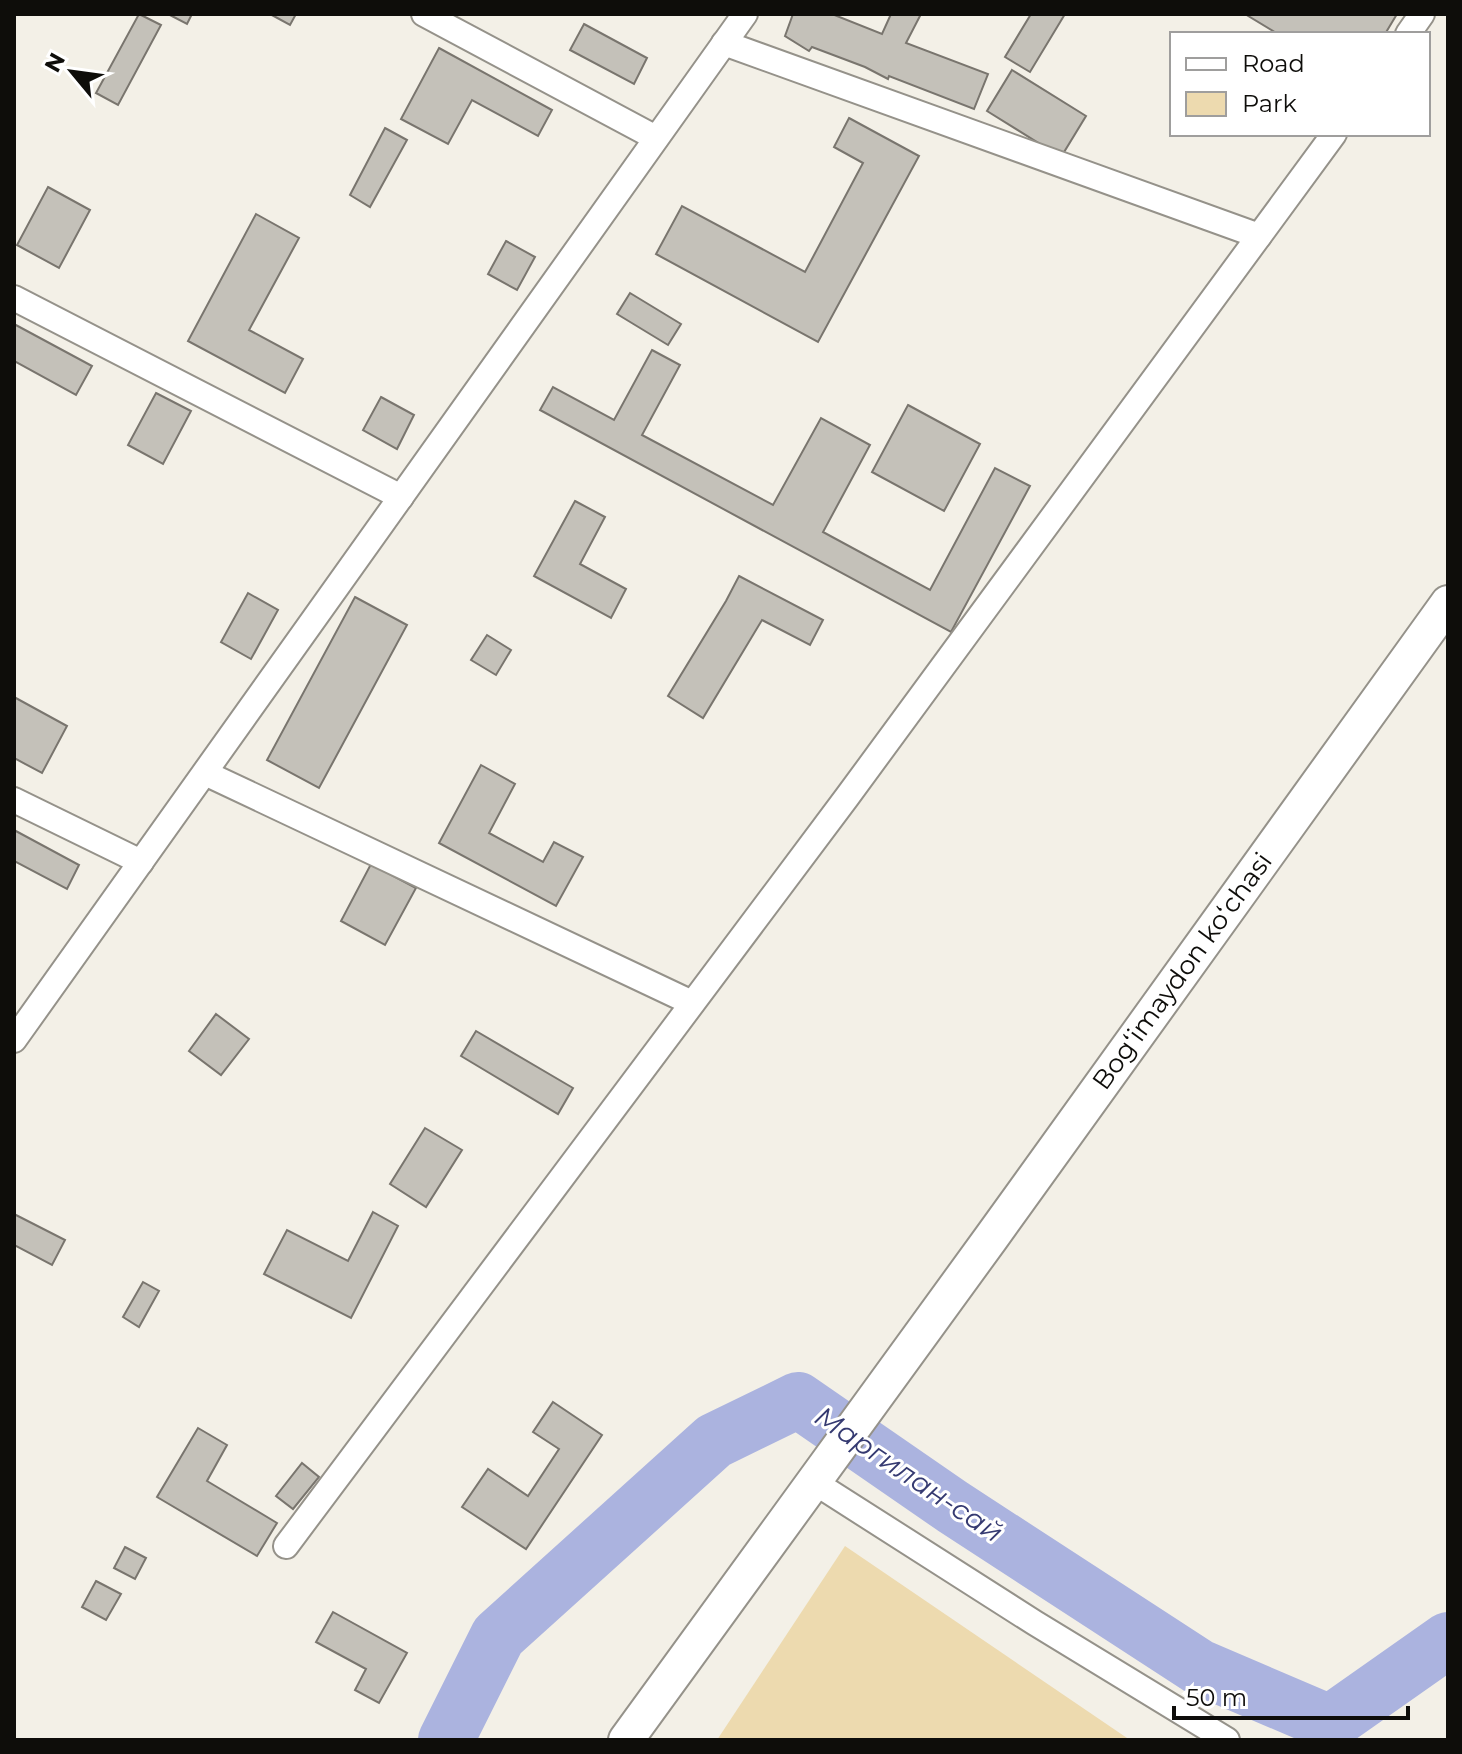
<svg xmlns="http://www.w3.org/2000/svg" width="1462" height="1754" viewBox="0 0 1462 1754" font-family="Montserrat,sans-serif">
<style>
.green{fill:#eddaaf}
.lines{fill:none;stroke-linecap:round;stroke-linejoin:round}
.river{stroke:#abb3df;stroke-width:56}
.building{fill:#c4c1b9;stroke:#79756e;stroke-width:2}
.minor-casing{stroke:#95928a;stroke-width:28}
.secondary-casing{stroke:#95928a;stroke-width:38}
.minor{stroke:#fff;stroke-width:24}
.secondary{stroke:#fff;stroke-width:34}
.labels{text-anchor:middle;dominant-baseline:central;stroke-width:6;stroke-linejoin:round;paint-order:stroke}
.street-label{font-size:26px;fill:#0e0d0a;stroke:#fff}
.water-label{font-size:28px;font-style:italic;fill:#353a71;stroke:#fff}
</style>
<rect width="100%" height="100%" fill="#f3f0e7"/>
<!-- green -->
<polygon class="green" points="845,1546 1130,1740 717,1740"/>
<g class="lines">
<!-- river -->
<polyline class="river" points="446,1740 498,1636 714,1441 798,1400 953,1507 1199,1667 1330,1723 1448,1640"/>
</g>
<!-- building -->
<g class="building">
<polygon points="139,14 161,25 118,105 96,93"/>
<polygon points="168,14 192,14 187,24"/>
<polygon points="270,14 296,14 290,25"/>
<polygon points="793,14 832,14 882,34 891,14 921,14 906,43 988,74 974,109 889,76 888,79 865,67 812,47 809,51 785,36"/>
<polygon points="1031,14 1065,14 1030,72 1005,57"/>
<polygon points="1245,14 1397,14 1385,34 1278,34"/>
<polygon points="584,24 647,58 634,84 570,50"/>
<polygon points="439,48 552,110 538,136 472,100 448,144 401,119"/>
<polygon points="1012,70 1086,116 1061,157 987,111"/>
<polygon points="849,118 919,156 818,342 656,254 682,206 805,272 863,163 834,147"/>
<polygon points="385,128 407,140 370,207 350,195"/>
<polygon points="48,187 90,210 59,268 17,245"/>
<polygon points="256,214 299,238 249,330 303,359 285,393 188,341"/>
<polygon points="506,241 535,257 517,290 488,274"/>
<polygon points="630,293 681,324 668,345 617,314"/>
<polygon points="14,324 92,366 76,395 14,361"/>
<polygon points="652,350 680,365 642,435 773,505 821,418 870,445 823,532 930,590 995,468 1030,486 951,632 540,410 553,387 614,420"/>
<polygon points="156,393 191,411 163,464 128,445"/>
<polygon points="381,397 414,415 397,449 363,430"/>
<polygon points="908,405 980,444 944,511 872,472"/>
<polygon points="575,501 605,517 580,564 626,589 611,618 534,576"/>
<polygon points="739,576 823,620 810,645 762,620 703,718 668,696 726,601"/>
<polygon points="248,593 278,610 251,659 221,642"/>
<polygon points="355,597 407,625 319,788 267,760"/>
<polygon points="487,635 511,650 496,675 471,660"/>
<polygon points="14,697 67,726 42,773 14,758"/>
<polygon points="481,765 515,784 489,833 543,862 554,842 583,857 556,906 439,843"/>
<polygon points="14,830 79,865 67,889 14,861"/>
<polygon points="371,864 416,888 385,945 341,921"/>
<polygon points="216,1014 249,1039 221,1075 189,1051"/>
<polygon points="476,1031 573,1088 558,1114 461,1056"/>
<polygon points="425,1128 462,1150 426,1207 390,1184"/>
<polygon points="373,1212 398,1226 351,1318 264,1274 287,1230 348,1261"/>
<polygon points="14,1214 65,1240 52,1265 14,1245"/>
<polygon points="143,1282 159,1291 139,1327 123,1317"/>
<polygon points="553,1402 602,1435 526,1549 462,1507 488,1469 528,1496 559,1449 533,1432"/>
<polygon points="198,1428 227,1445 207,1481 277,1523 257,1556 157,1497"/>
<polygon points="302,1463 319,1477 293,1509 276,1496"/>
<polygon points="125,1547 146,1558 135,1579 114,1568"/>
<polygon points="96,1581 121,1594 106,1620 82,1607"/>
<polygon points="333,1612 407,1653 379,1703 355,1690 366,1669 316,1642"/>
</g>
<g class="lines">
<defs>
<g id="minor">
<polyline points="424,14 656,138"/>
<polyline points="1408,34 1422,14"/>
<polyline points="724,43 1259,236"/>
<polyline points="14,298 401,497"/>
<polyline points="205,773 692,1003"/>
<polyline points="14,800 141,862"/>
<polyline points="14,1040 745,14"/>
<polyline points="814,1482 1035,1623 1227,1740"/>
<polyline points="286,1546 847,797 1334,134"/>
</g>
<polyline id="secondary" points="626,1740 991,1238 1448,603"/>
</defs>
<!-- minor casing -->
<use href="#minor" class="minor-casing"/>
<!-- secondary casing -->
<use href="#secondary" class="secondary-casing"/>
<!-- minor -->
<use href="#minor" class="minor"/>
<!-- secondary -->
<use href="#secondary" class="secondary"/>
</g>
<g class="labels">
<!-- street labels -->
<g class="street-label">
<text transform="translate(1182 971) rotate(-54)">Bogʻimaydon koʻchasi</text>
</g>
<!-- water labels -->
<g class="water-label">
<text transform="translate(909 1474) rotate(34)">Маргилан-сай</text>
</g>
</g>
<!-- border -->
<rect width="1462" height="1754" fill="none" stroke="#0e0d0a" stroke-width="32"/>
<!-- legend -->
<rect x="1170" y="32" width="260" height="104" fill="#ffffff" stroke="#9f9e9d" stroke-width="2"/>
<rect x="1186" y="58" width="40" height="12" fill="#ffffff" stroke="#9f9e9d" stroke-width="2"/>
<text x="1242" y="72" font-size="24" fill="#0e0d0a">Road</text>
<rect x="1186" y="92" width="40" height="24" fill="#eddaaf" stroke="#9f9e9d" stroke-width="2"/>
<text x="1242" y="112" font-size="24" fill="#0e0d0a">Park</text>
<!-- north arrow -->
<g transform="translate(72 72) rotate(299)" stroke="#ffffff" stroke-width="6" paint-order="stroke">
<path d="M0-6L14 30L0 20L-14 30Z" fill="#0e0d0a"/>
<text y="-12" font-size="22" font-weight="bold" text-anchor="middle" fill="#0e0d0a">N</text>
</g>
<!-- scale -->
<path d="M1174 1706v12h234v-12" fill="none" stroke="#0e0d0a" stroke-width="4"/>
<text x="1186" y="1706" font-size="24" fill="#0e0d0a" stroke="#ffffff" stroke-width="6" paint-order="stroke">50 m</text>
</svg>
